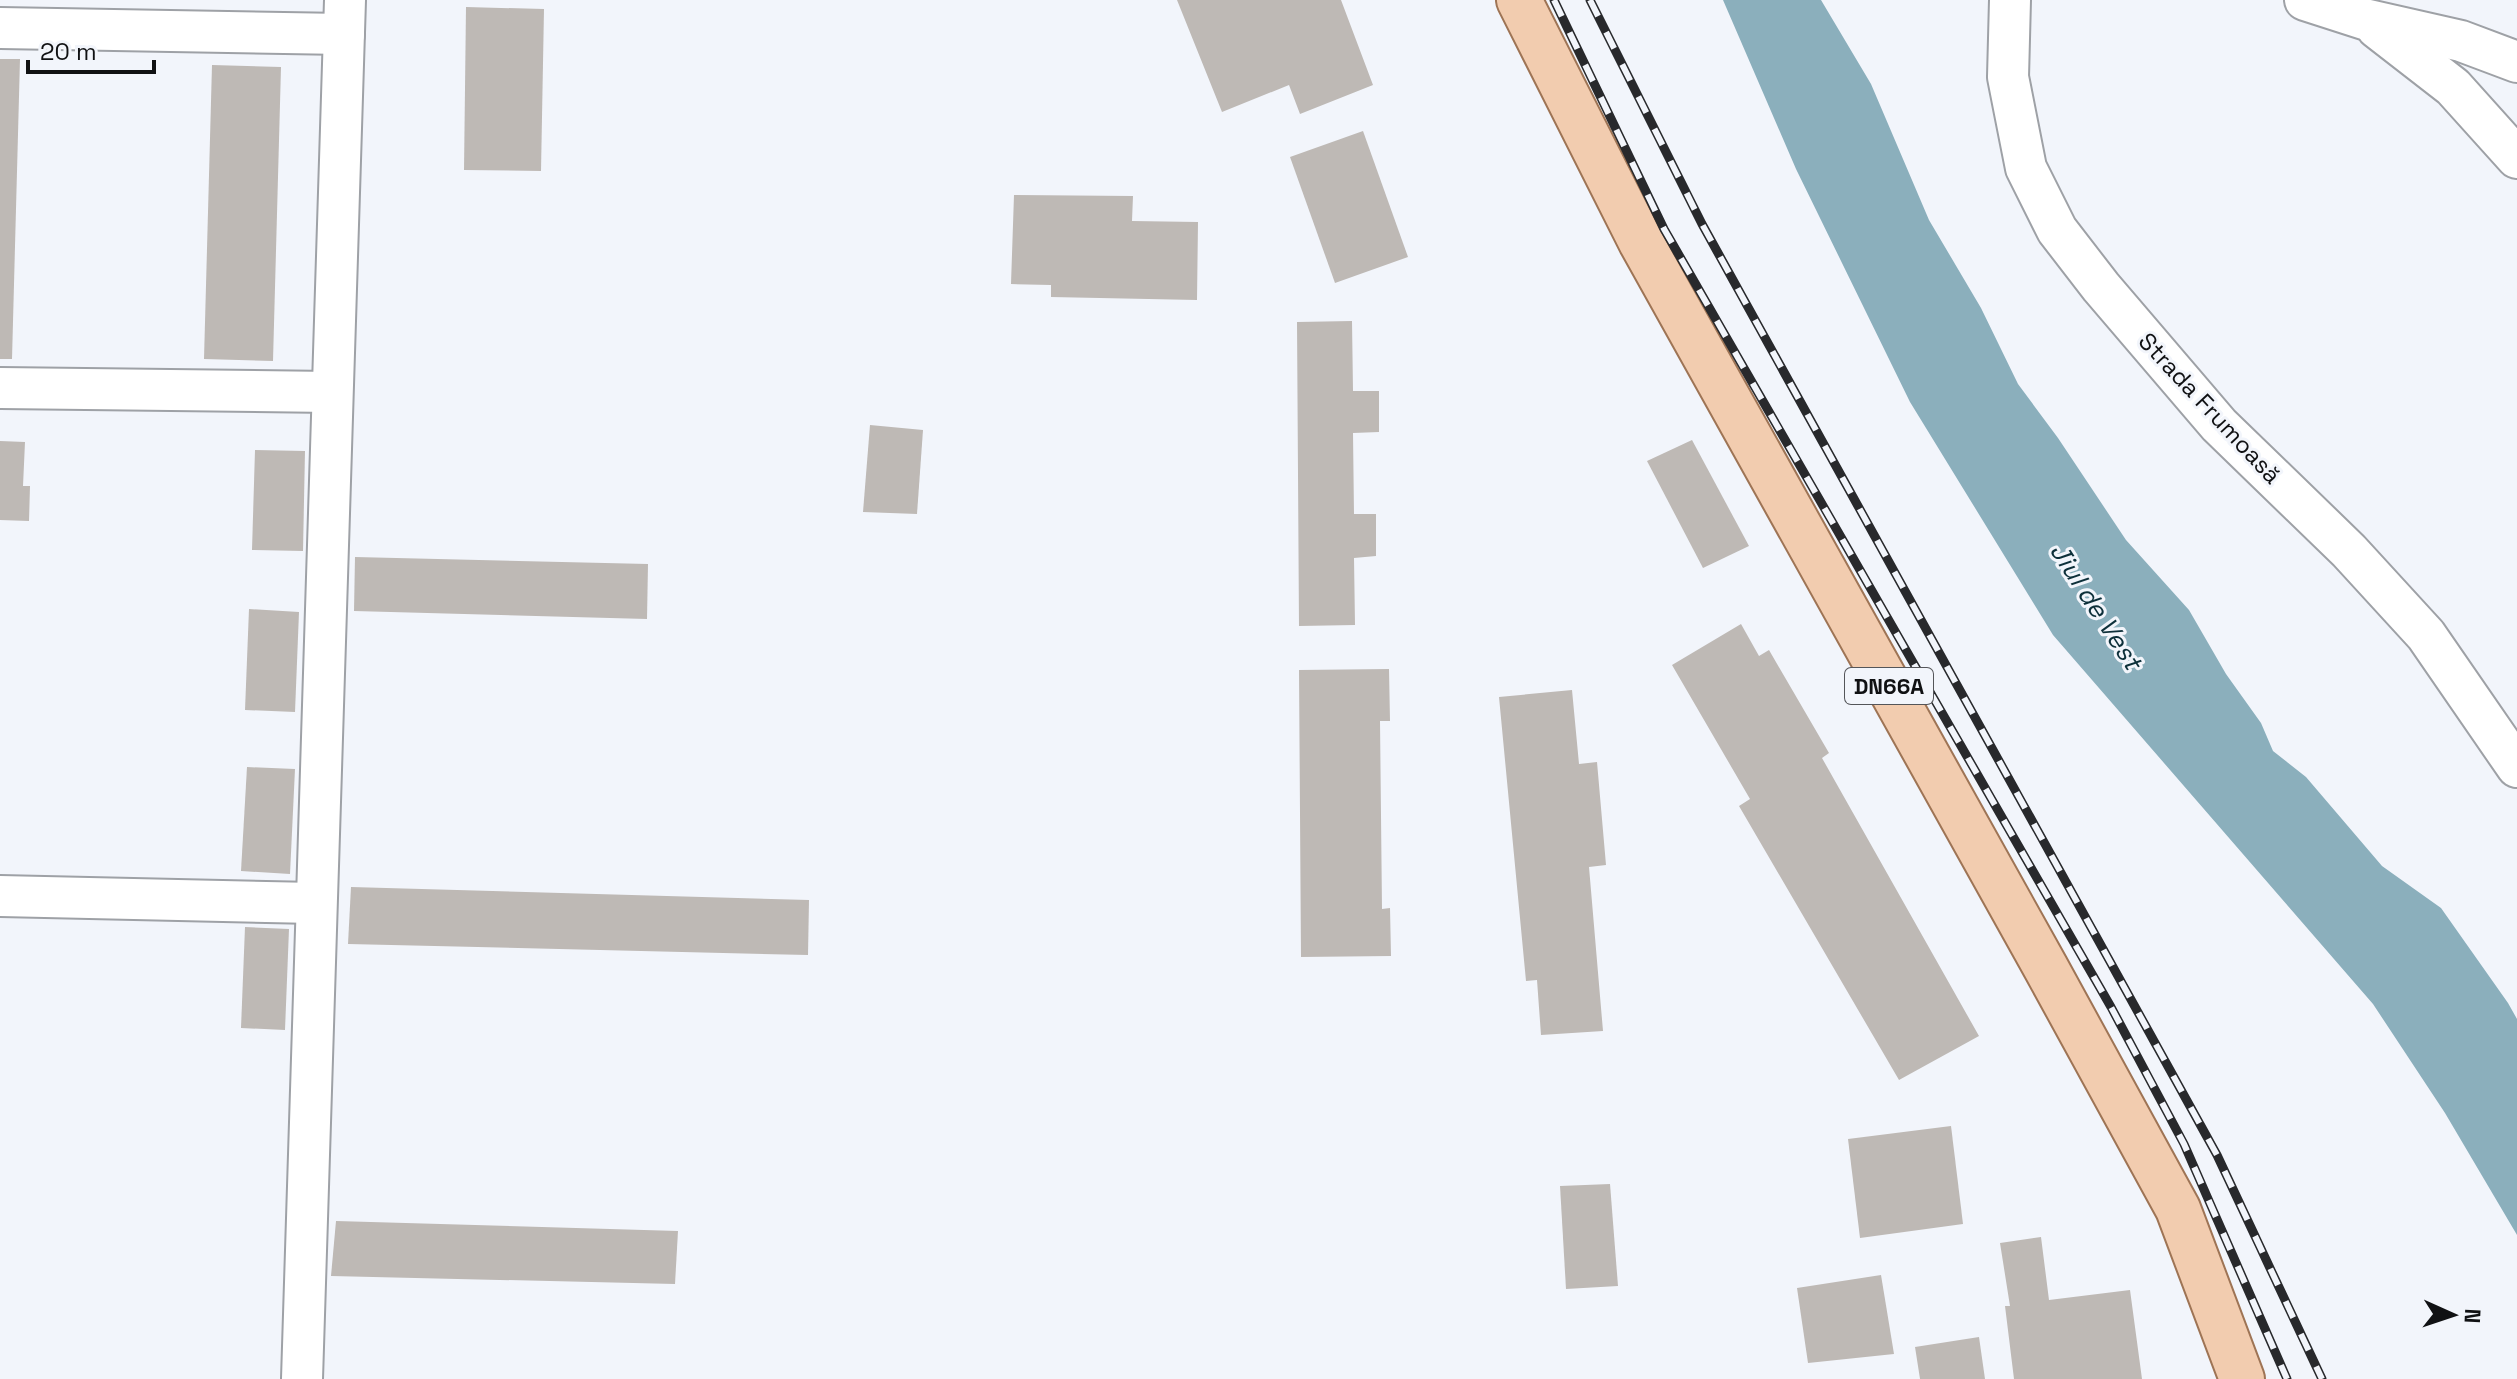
<svg xmlns="http://www.w3.org/2000/svg" width="2517" height="1379" viewBox="0 0 2517 1379" font-family="'Space Grotesk',sans-serif">
<style>
.water{fill:#8bafbc}
.building{fill:#beb9b5}
.lines{fill:none;stroke-linecap:round;stroke-linejoin:round}
.minor-casing{stroke:#9ea1a6;stroke-width:44}
.primary-casing{stroke:#9e7455;stroke-width:48}
.minor{stroke:#fff;stroke-width:40}
.primary{stroke:#f2ccaf;stroke-width:44}
.rail-casing{stroke:#28292c;stroke-width:9}
.rail{stroke:#f2f5fb;stroke-width:6;stroke-dasharray:18;stroke-linecap:butt}
.labels{text-anchor:middle;dominant-baseline:central;stroke-width:6;stroke-linejoin:round;paint-order:stroke}
.shield{fill:#f2f5fb;stroke:#545559;stroke-width:2}
.shield-label{font-size:22px;font-weight:bold;fill:#101113}
.street-label{font-size:24px;fill:#101113;stroke:#f2f5fb}
.water-label{font-size:26px;font-style:italic;fill:#0d303a;stroke:#f2f5fb}
</style>
<rect width="100%" height="100%" fill="#f2f5fb"/>
<!-- water -->
<polygon class="water" points="1723,0 1821,0 1871,84 1929,220 1981,308 2018,384 2058,438 2126,540 2189,610 2226,674 2261,723 2273,751 2306,777 2382,866 2441,908 2508,1003 2517,1019 2517,1235 2445,1113 2373,1004 2053,635 1910,402 1796,169"/>
<!-- building -->
<g class="building">
<polygon points="1177,0 1341,0 1373,85 1300,114 1289,85 1222,112"/>
<polygon points="466,7 544,9 541,171 464,170"/>
<polygon points="0,59 20,59 12,359 0,359"/>
<polygon points="212,65 281,67 273,361 204,359"/>
<polygon points="1363,131 1408,257 1335,283 1290,157"/>
<polygon points="1014,195 1133,196 1132,221 1198,222 1197,300 1051,297 1051,285 1011,284"/>
<polygon points="1352,321 1353,391 1379,391 1379,432 1353,433 1354,514 1376,514 1376,556 1354,558 1355,625 1299,626 1297,322"/>
<polygon points="870,425 923,430 917,514 863,512"/>
<polygon points="1692,440 1749,546 1703,568 1647,461"/>
<polygon points="0,441 25,442 23,486 30,486 29,521 0,520"/>
<polygon points="255,450 305,451 303,551 252,550"/>
<polygon points="355,557 648,564 647,619 354,611"/>
<polygon points="249,609 299,612 295,712 245,710"/>
<polygon points="1741,624 1759,656 1769,650 1829,753 1822,758 1979,1036 1899,1080 1739,806 1750,799 1672,665"/>
<polygon points="1389,669 1390,721 1380,721 1382,909 1390,908 1391,956 1301,957 1299,670"/>
<polygon points="1572,690 1579,764 1597,762 1606,865 1589,867 1603,1031 1541,1035 1537,980 1526,981 1499,697"/>
<polygon points="247,767 295,769 290,874 241,871"/>
<polygon points="351,887 809,900 808,955 348,944"/>
<polygon points="245,927 289,929 285,1030 241,1028"/>
<polygon points="1951,1126 1963,1224 1860,1238 1848,1139"/>
<polygon points="1610,1184 1618,1286 1566,1289 1560,1186"/>
<polygon points="336,1221 678,1231 675,1284 331,1276"/>
<polygon points="2041,1237 2049,1300 2130,1290 2142,1379 2014,1379 2005,1306 2010,1306 2000,1243"/>
<polygon points="1881,1275 1894,1354 1808,1363 1797,1288"/>
<polygon points="1979,1337 1985,1379 1920,1379 1915,1347"/>
</g>
<g class="lines">
<defs>
<g id="minor">
<polyline points="2010,0 2008,77 2026,168 2057,230 2101,287 2219,425 2349,551 2426,635 2517,767"/>
<polyline points="2305,0 2364,19 2461,41 2517,62"/>
<polyline points="0,28 344,34"/>
<polyline points="2377,28 2453,87 2517,158"/>
<polyline points="0,388 332,392"/>
<polyline points="0,896 315,903"/>
<polyline points="302,1379 345,0"/>
</g>
<polyline id="primary" points="1519,0 1641,242 2046,968 2178,1209 2242,1379"/>
</defs>
<!-- minor casing -->
<use href="#minor" class="minor-casing"/>
<!-- primary casing -->
<use href="#primary" class="primary-casing"/>
<!-- minor -->
<use href="#minor" class="minor"/>
<!-- primary -->
<use href="#primary" class="primary"/>
<defs>
<g id="rail">
<polyline points="1554,0 1664,229 2111,1007 2184,1144 2287,1379"/>
<polyline points="1590,0 1702,224 2217,1155 2322,1379"/>
</g>
</defs>
<!-- rail casing -->
<use href="#rail" class="rail-casing"/>
<!-- rail -->
<use href="#rail" class="rail"/>
</g>
<g class="labels">
<!-- shield labels -->
<rect class="shield" x="1845" y="668" width="88" height="36" rx="6"/>
<g class="shield-label">
<text x="1889" y="686">DN66A</text>
</g>
<!-- street labels -->
<g class="street-label">
<text transform="translate(2210 408) rotate(47)">Strada Frumoasă</text>
</g>
<!-- water labels -->
<g class="water-label">
<text transform="translate(2096 606) rotate(57)">Jiul de Vest</text>
</g>
</g>
<!-- north arrow -->
<g transform="translate(2453 1315) rotate(93)" stroke="#f2f5fb" stroke-width="6" paint-order="stroke">
<path d="M0-6L14 30L0 20L-14 30Z" fill="#101113"/>
<text y="-12" font-size="22" font-weight="bold" text-anchor="middle" fill="#101113">N</text>
</g>
<!-- scale -->
<path d="M28 60v12h126v-12" fill="none" stroke="#101113" stroke-width="4"/>
<text x="40" y="60" font-size="24" fill="#101113" stroke="#f2f5fb" stroke-width="6" paint-order="stroke">20 m</text>
</svg>
